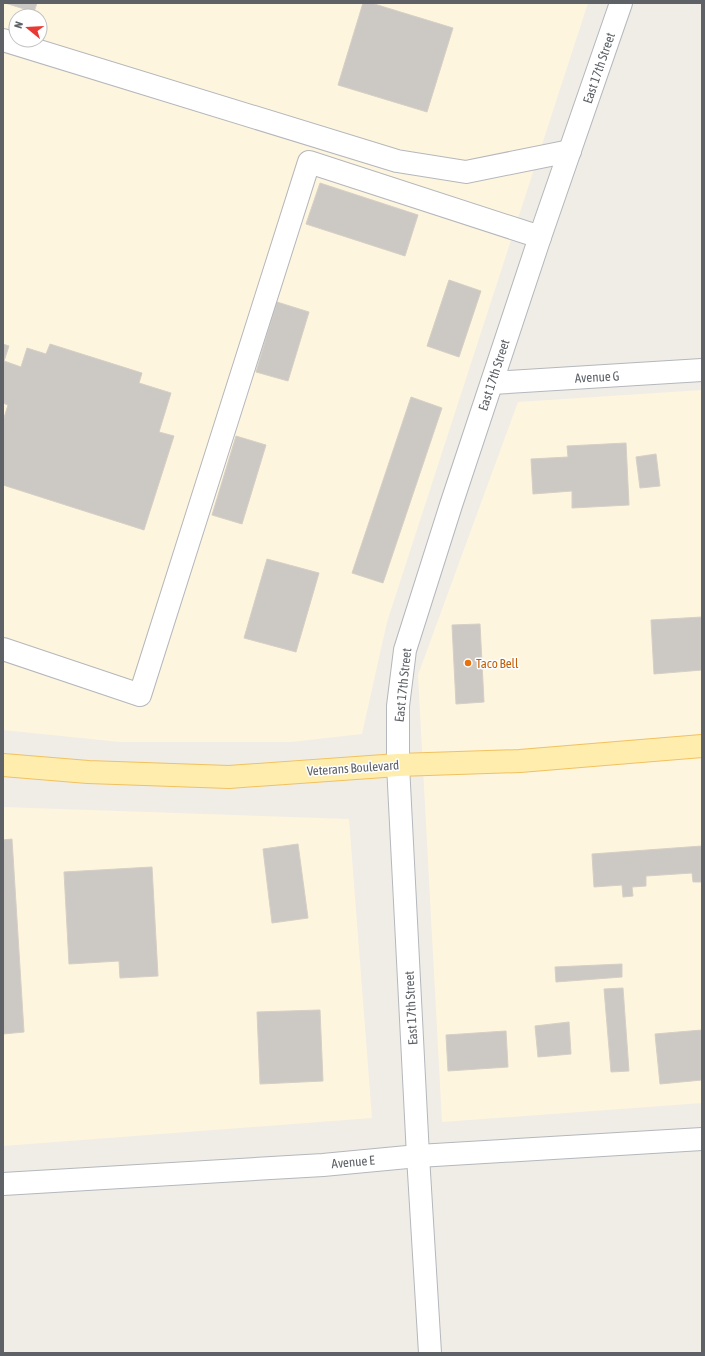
<svg xmlns="http://www.w3.org/2000/svg" width="705" height="1356" viewBox="0 0 705 1356" font-family="'Asap Condensed',sans-serif">
<style>
.commercial{fill:#fef5de;fill-rule:evenodd}
.building{fill:#ccc8c4;stroke:#d5cfc5}
.lines{fill:none;stroke-linecap:round;stroke-linejoin:round}
.minor-casing{stroke:#b4b7bb;stroke-width:24}
.major-casing{stroke:#f1c15f;stroke-width:24}
.minor{stroke:#fff;stroke-width:22}
.major{stroke:#ffedad;stroke-width:22}
.food-dot{fill:#e8710a;stroke:#fff;stroke-width:1.5}
.labels{text-anchor:middle;dominant-baseline:central;stroke-width:3;stroke-linejoin:round;paint-order:stroke}
.street-label{font-size:13px;fill:#5e6267;stroke:#fff}
.food-label{font-size:13px;fill:#c56008;stroke:#fff;text-anchor:start}
</style>
<rect width="100%" height="100%" fill="#f0ede7"/>
<!-- commercial -->
<g class="commercial">
<path d="M3,3H588L387,622L362,734L291,742H120L3,730ZM16,16H40V40H16Z"/>
<polygon points="702,390 702,1103 442,1122 418,675 518,402"/>
<polygon points="3,807 349,819 372,1118 3,1146"/>
</g>
<!-- building -->
<g class="building">
<polygon points="5,3 37,3 34,12"/>
<polygon points="363,3 371,3 453,28 427,112 338,85"/>
<polygon points="320,183 418,215 405,256 306,224"/>
<polygon points="449,280 481,291 459,357 427,346"/>
<polygon points="277,302 309,312 288,381 256,372"/>
<polygon points="3,344 9,346 4,361 21,367 27,348 46,354 50,344 142,373 139,383 171,393 159,432 174,436 144,530 3,485 3,421 8,405 3,403"/>
<polygon points="411,397 442,408 383,583 352,573"/>
<polygon points="236,436 266,445 242,524 212,515"/>
<polygon points="626,443 629,505 572,508 572,491 533,494 531,459 568,457 567,446"/>
<polygon points="656,454 660,486 640,488 636,457"/>
<polygon points="267,559 319,573 296,652 244,638"/>
<polygon points="702,617 702,670 654,674 651,620"/>
<polygon points="480,624 484,702 456,704 452,625"/>
<polygon points="12,839 24,1032 3,1034 3,840"/>
<polygon points="298,844 308,918 272,923 263,849"/>
<polygon points="702,846 702,882 693,882 692,873 646,876 646,886 632,887 633,896 623,897 622,885 594,887 592,854"/>
<polygon points="152,867 158,976 120,978 119,961 69,964 64,872"/>
<polygon points="622,964 622,977 556,982 555,967"/>
<polygon points="623,988 629,1071 611,1072 604,989"/>
<polygon points="320,1010 323,1081 260,1084 257,1012"/>
<polygon points="569,1022 571,1054 538,1057 535,1026"/>
<polygon points="702,1030 702,1080 660,1084 655,1034"/>
<polygon points="506,1031 508,1067 448,1071 446,1035"/>
</g>
<g class="lines">
<defs>
<g id="minor">
<polyline points="3,40 397,161 466,172 570,151"/>
<polyline points="492,383 702,370"/>
<polyline points="3,649 140,695 309,162 540,237"/>
<polyline points="3,1184 323,1165 418,1156 702,1139"/>
<polyline points="430,1353 418,1156 398,765 398,706 405,650 451,505 540,237 621,3"/>
</g>
<polyline id="major" points="3,765 88,772 229,777 398,765 520,761 702,746"/>
</defs>
<!-- minor casing -->
<use href="#minor" class="minor-casing"/>
<!-- major casing -->
<use href="#major" class="major-casing"/>
<!-- minor -->
<use href="#minor" class="minor"/>
<!-- major -->
<use href="#major" class="major"/>
</g>
<!-- markers -->
<circle class="food-dot" cx="468" cy="663" r="4"/>
<g class="labels">
<!-- street labels -->
<g class="street-label">
<text transform="translate(599 68) rotate(-71)">East 17th Street</text>
<text transform="translate(494 375) rotate(-72)">East 17th Street</text>
<text transform="translate(597 377) rotate(-3)">Avenue G</text>
<text transform="translate(403 685) rotate(-84)">East 17th Street</text>
<text transform="translate(353 768) rotate(-4)">Veterans Boulevard</text>
<text transform="translate(411 1008) rotate(-93)">East 17th Street</text>
<text transform="translate(353 1162) rotate(-5)">Avenue E</text>
</g>
<!-- food labels -->
<g class="food-label">
<text x="476" y="663">Taco Bell</text>
</g>
</g>
<!-- border -->
<rect width="705" height="1356" fill="none" stroke="#5e6267" stroke-width="8"/>
<!-- north arrow -->
<g transform="translate(28 28) rotate(288)"><circle r="19" fill="#ffffff" stroke="#bfc0c2"/>
<path d="M0-3L7 15L0 10L-7 15Z" fill="#e93934"/>
<text y="-6" font-size="11" font-weight="bold" text-anchor="middle" fill="#5e6267">N</text>
</g>
</svg>
